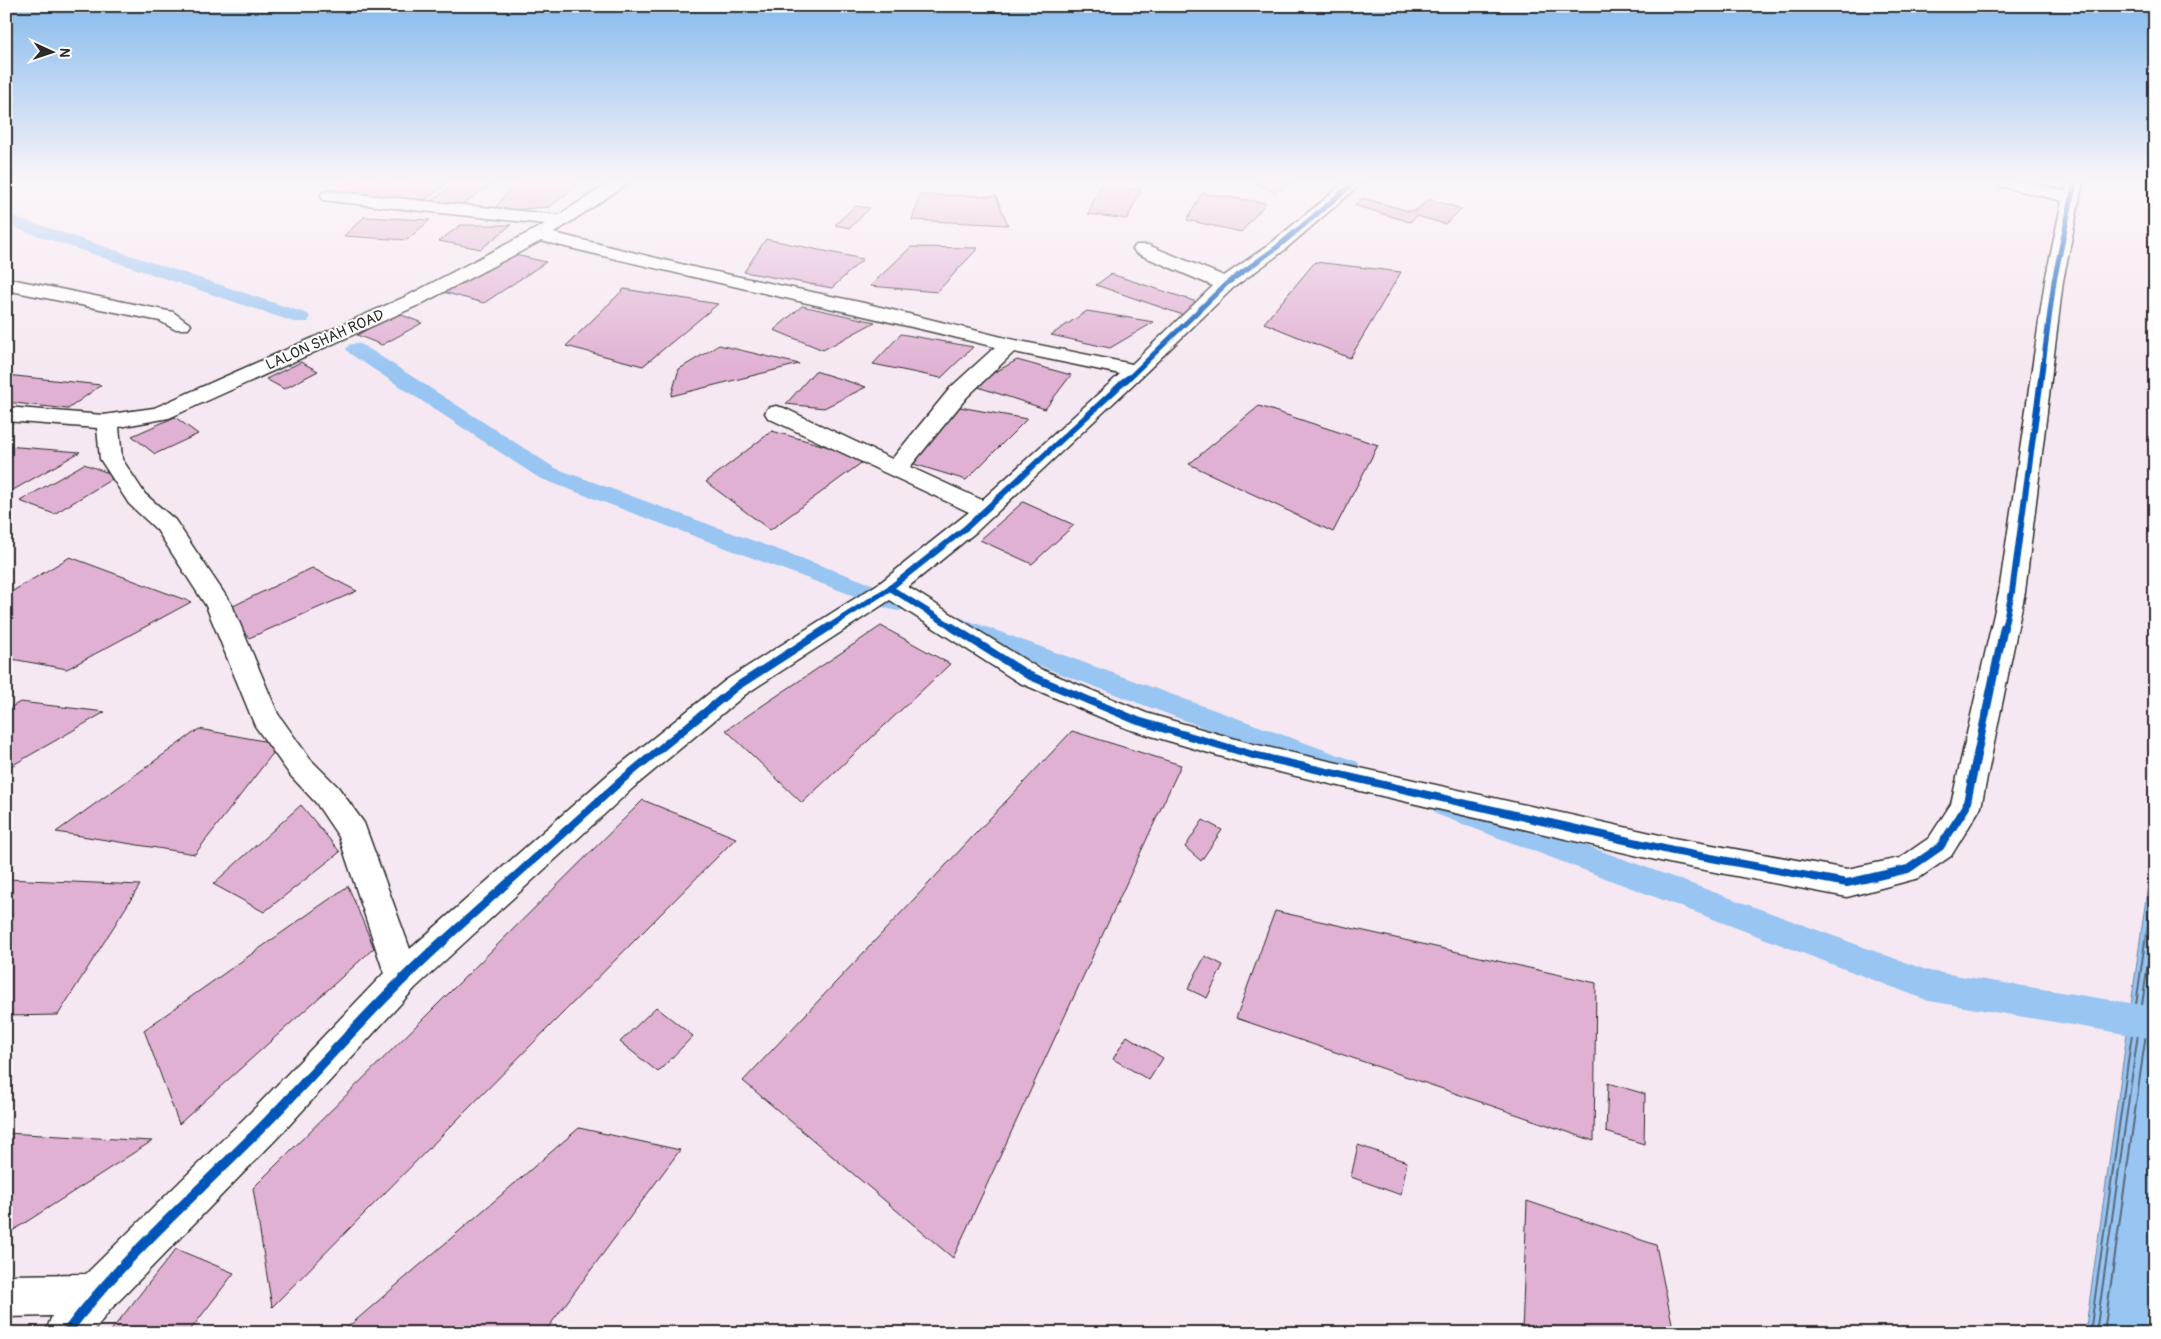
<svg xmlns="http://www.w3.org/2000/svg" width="2161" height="1339" viewBox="0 0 2161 1339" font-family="Pangolin,sans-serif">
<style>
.water{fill:#98c5f2;stroke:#6c87a2}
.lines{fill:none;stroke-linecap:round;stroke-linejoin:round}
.shore-far1{stroke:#57697b;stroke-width:1}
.shore{stroke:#57697b;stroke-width:2}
.canal{fill:#98c5f2;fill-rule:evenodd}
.building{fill:#e0b1d3;stroke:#2b2b2b}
.minor-casing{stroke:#2b2b2b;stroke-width:3}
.minor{fill:#fff;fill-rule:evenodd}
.cycleway-far3-casing{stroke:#fff;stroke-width:7}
.cycleway-far2-casing{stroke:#fff;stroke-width:9}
.cycleway-far1-casing{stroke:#fff;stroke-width:11}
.cycleway-casing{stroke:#fff;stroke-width:13}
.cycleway-far3{stroke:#0057b8;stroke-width:5}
.cycleway-far2{stroke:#0057b8;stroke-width:6}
.cycleway-far1{stroke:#0057b8;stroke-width:8}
.cycleway{stroke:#0057b8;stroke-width:10}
.labels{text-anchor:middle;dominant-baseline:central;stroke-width:4;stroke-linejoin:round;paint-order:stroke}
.far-street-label{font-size:15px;fill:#2b2b2b;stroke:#fff}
</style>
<rect width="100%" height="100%" fill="#f6e8f2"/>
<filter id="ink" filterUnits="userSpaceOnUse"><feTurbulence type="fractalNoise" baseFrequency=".02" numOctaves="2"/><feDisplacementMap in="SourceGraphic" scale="10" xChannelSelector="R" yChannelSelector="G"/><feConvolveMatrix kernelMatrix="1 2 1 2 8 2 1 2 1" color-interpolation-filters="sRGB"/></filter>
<g filter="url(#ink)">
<!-- water -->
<polygon class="water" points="2155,834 2155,1333 2085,1333"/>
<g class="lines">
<!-- shore-far1 -->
<g class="shore-far1">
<polyline points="2145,943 2155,870"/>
<polyline points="2151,943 2155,915"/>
</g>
<!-- shore -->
<g class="shore">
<polyline points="2090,1333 2145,941"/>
<polyline points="2096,1333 2151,941"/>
<polyline points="2104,1333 2155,969"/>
</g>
<!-- canal -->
<g class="canal">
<polygon points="6,214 308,314 310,318 308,322 294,322 6,225"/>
<polygon points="356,343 363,345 555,468 907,597 910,603 907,609 898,611 889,609 539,478 349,353 346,349 349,345"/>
<polygon points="953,615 1358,762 1362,770 1358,778 1348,781 1338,778 944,630 940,624 944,618"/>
<polygon points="1446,794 1929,971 2155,1007 2155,1039 1929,1001 1436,814 1431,806 1436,798"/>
</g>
</g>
<!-- building -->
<g class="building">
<polygon points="345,182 449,182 425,200 333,191"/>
<polygon points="459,182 495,182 457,208 426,205"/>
<polygon points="515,182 549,182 579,183 550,207 493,211"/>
<polygon points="1254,182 1292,182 1275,193"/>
<polygon points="1101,185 1141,190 1127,219 1088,214"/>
<polygon points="1202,193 1266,203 1241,232 1187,220"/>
<polygon points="920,195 996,196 1008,225 912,220"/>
<polygon points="1363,198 1408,211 1415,211 1429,199 1462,209 1445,224 1417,216 1410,222 1354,205"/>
<polygon points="855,206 870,208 850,228 835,225"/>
<polygon points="364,217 430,220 407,240 344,236"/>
<polygon points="461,225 511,225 481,249 439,241"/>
<polygon points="766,239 863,259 832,288 744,272"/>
<polygon points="911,247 978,248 937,292 870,286"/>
<polygon points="507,253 546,262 484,303 443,292"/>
<polygon points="1315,262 1401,272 1350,358 1264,323"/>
<polygon points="1111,274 1197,302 1183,315 1096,285"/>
<polygon points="624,289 718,304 643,366 566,346"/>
<polygon points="802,306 875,322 823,350 774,330"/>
<polygon points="1087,311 1154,322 1110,348 1051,335"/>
<polygon points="397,313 422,323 382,345 357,335"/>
<polygon points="901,334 973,347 941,378 873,364"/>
<polygon points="719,345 799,364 671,396 679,369"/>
<polygon points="1017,360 1071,375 1045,409 972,385"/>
<polygon points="301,362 318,371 284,389 266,379"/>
<polygon points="815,371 866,387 824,408 786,404"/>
<polygon points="6,375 101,385 68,409 6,402"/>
<polygon points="954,406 1027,419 966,480 904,461"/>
<polygon points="1259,406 1378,445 1333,532 1189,464"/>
<polygon points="175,417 198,434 155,454 132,436"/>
<polygon points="772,431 868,458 770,530 706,482"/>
<polygon points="6,446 80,452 6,494"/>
<polygon points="84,464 117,476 54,514 20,501"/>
<polygon points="1023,502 1074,525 1032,564 980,540"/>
<polygon points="70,557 191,602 67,669 6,658 6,595"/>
<polygon points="312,568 357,591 249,638 227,609"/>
<polygon points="881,626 950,664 802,803 726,730"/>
<polygon points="20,702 105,712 6,769 6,710"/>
<polygon points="199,729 280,744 195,854 56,832"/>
<polygon points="1072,731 1181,765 953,1258 743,1081"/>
<polygon points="643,800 736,838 272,1307 253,1188"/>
<polygon points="301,805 340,852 264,912 213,884"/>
<polygon points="1203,820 1222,830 1201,861 1185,847"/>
<polygon points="6,879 140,885 58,1015 6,1016"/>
<polygon points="348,886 374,948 179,1124 144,1030"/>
<polygon points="1275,911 1596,983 1594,1141 1236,1018"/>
<polygon points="1205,956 1223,965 1207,998 1188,989"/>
<polygon points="656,1007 693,1036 658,1072 620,1042"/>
<polygon points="1127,1036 1163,1058 1149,1080 1113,1059"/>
<polygon points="1608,1083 1645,1094 1644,1144 1606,1132"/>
<polygon points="579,1128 680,1150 544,1333 341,1333"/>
<polygon points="6,1133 152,1141 6,1235"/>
<polygon points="1358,1145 1407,1162 1401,1195 1351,1177"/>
<polygon points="1527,1201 1656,1245 1674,1333 1522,1333"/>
<polygon points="176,1249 234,1273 188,1333 109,1333"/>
</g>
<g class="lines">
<defs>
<g id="minor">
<path d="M610,182H630L554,233L697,268L864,303L1010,339L1132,364L1213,286L1136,253L1133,249L1136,245H1148L1224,276L1270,244L1345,182H1363L1282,252L1233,288L1143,375L976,532L908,587L1038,668L1146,713L1253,744L1673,838L1847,869L1900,858L1929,838L1951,804L1999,592L2045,281L2062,201L2000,186L1998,182H2027L2065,191L2067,182H2083L2063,281L2025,592L1981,807L1951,856L1919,878L1847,897L1673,864L1253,766L1128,729L1018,682L890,600L746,694L634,787L415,988L282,1133L110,1310L92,1333H45L52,1316L6,1317V1275L86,1274L256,1107L384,973L339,837L316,803L290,775L255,726L206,606L157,530L129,504L100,459L97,428L6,421V407L103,415L154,408L407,296L545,224L329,201L323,200L321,196L323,192L329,191L559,215ZM541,241C692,278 844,310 995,347L951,387L892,459L784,408L776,406L768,408L765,413L768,418L969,512L881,582L726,680L612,771L410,949L364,823L338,787L310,759L278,714L232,605L175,520L145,494L122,459L119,427L169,418L421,304ZM1014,352L1120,374L982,500L910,467L967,397Z"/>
<polygon points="6,278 173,312 191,325 188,329 174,329 160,321 6,290"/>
</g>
</defs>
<!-- minor casing -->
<use href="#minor" class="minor-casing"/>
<!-- minor -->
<use href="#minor" class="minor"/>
<defs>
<g id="cycleway-far3">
<polyline points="1127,380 1226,284 1276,248 1355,182"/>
<polyline points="2041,380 2054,281 2075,182"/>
</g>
<g id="cycleway-far2">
<polyline points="890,588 954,628"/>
<polyline points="827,628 890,588 967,527 1128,378"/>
<polyline points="2004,628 2012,592 2041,378"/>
</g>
<g id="cycleway-far1">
<polyline points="952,627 1028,675 1138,721 1253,755 1673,851 1847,883 1908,869 1940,847 1966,807 2004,627"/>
<polyline points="441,943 623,779 736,687 829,627"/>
</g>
<path id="cycleway" d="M66,1333C125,1255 201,1190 269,1120C327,1060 381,997 443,941"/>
</defs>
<!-- cycleway-far3 casing -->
<use href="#cycleway-far3" class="cycleway-far3-casing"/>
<!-- cycleway-far2 casing -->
<use href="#cycleway-far2" class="cycleway-far2-casing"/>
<!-- cycleway-far1 casing -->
<use href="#cycleway-far1" class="cycleway-far1-casing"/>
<!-- cycleway casing -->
<use href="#cycleway" class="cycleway-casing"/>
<!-- cycleway-far3 -->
<use href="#cycleway-far3" class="cycleway-far3"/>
<!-- cycleway-far2 -->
<use href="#cycleway-far2" class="cycleway-far2"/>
<!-- cycleway-far1 -->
<use href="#cycleway-far1" class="cycleway-far1"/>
<!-- cycleway -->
<use href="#cycleway" class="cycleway"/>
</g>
</g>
<!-- sky -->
<linearGradient id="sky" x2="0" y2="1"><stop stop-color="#88bbec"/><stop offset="0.49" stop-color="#fbf5f9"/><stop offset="1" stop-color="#fbf5f9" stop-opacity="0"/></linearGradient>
<rect width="2161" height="370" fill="url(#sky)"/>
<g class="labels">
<!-- far-street labels -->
<g class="far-street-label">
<text transform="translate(325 340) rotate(-24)">LALON SHAH ROAD</text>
</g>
</g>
<!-- margin -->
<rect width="2161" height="1339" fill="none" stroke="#fff" stroke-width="25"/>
<rect x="12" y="12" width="2136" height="1314" fill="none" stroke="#2b2b2b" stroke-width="2" filter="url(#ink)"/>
<!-- north arrow -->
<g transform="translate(52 52) rotate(93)" stroke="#ffffff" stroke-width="4" paint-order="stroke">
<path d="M0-4L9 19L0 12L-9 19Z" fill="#2b2b2b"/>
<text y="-8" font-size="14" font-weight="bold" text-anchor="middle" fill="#2b2b2b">N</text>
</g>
</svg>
